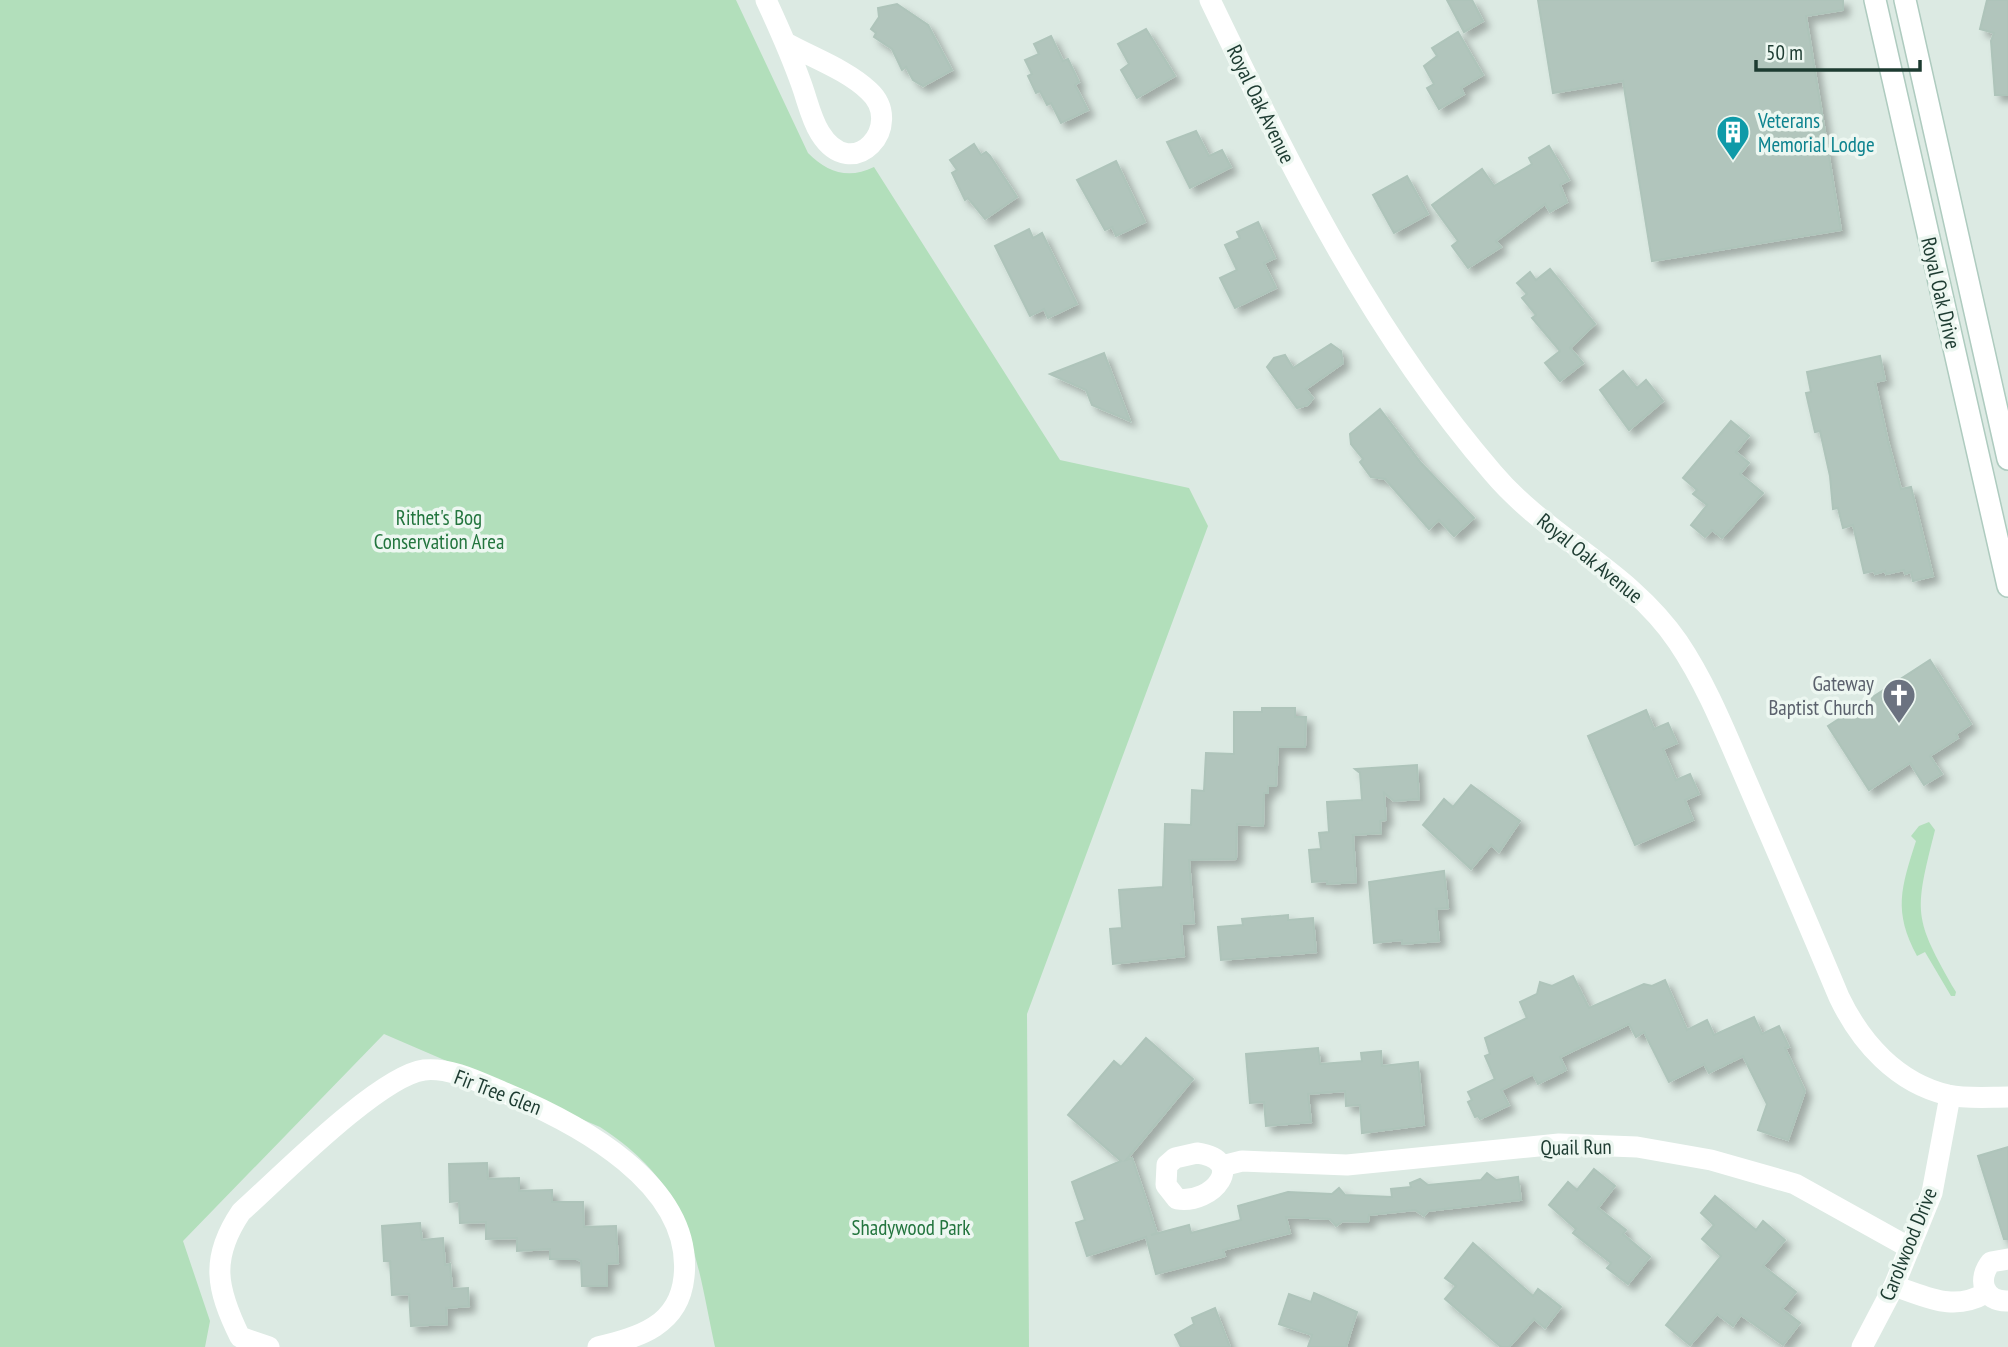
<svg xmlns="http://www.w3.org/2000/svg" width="2008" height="1347" viewBox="0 0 2008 1347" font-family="'PT Sans Narrow',sans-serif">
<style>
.green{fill:#b2dfbb}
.building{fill:#b1c5bc;stroke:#aec4ba;stroke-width:2;filter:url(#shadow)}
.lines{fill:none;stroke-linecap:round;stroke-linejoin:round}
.secondary-casing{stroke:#aecbbf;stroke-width:24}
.street{stroke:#fff;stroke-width:21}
.secondary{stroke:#fff;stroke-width:21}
.labels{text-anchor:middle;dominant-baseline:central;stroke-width:7;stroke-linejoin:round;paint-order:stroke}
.street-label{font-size:21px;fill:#1d3b31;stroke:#edf7f1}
.culture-label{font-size:21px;fill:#0d838f;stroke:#edf7f1;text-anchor:start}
.park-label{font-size:21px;fill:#23753e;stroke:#edf7f1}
.worship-label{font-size:21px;fill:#5b616d;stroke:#edf7f1;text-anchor:end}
</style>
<defs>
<filter id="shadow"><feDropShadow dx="6" dy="6" stdDeviation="3.5" flood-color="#0004"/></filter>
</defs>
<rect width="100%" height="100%" fill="#dceae3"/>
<!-- green -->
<g class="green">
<path d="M0,0H736L808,153C827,172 848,180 874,167L1060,460L1189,488L1208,526L1027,1014L1029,1347H715C694,1248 691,1186 600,1127L384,1034L183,1241L210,1321L205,1347H0Z"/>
<path d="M1929,822L1935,830C1914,914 1913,917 1956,992L1955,996H1951L1925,952L1917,956C1893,911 1901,888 1916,841L1911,836L1919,826Z"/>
</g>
<!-- building -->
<g class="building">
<polygon points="1447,0 1472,0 1483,21 1464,32"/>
<polygon points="1538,0 1843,0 1843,10 1806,16 1841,230 1652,261 1623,81 1553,93"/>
<polygon points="1987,0 2008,0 2008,95 1995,95 1991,41 1994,33 1980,29"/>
<polygon points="897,4 928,25 952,70 923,86 913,80 906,67 902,70 892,49 874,37 876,33 871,29 879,17 878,8"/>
<polygon points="1146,29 1175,76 1137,98 1121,70 1129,64 1118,44"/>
<polygon points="1458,32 1483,75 1461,88 1464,94 1439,109 1427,88 1434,84 1424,66 1437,56 1432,48"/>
<polygon points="1051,36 1063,61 1068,59 1079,82 1075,85 1088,110 1061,123 1051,103 1047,105 1040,91 1036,93 1028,76 1032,74 1025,60 1039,54 1034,44"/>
<polygon points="1196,131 1209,156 1222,150 1231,167 1190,188 1167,142"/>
<polygon points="974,144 981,155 986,152 990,156 1017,197 985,219 968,198 965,200 952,173 957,170 950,160"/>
<polygon points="1549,146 1569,180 1560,185 1567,202 1550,212 1545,204 1496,241 1501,247 1468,268 1452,246 1458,241 1432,205 1482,169 1494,186 1532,164 1529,158"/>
<polygon points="1116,161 1145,222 1116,236 1112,227 1105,230 1077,180"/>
<polygon points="1407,176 1428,214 1394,233 1373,195"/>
<polygon points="1258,222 1275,258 1264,263 1276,288 1235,308 1220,278 1237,270 1225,245 1240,238 1237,232"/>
<polygon points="1029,229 1033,238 1042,233 1077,304 1048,318 1044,309 1030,316 995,246"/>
<polygon points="1550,269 1595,324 1570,348 1583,363 1560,381 1545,363 1560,351 1532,318 1536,315 1522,298 1527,294 1517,283 1530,272 1536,280"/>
<polygon points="1331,344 1341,351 1343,363 1306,389 1313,398 1308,405 1297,408 1267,367 1274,358 1285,355 1293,368"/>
<polygon points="1104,353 1130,421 1092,405 1086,390 1050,374"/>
<polygon points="1880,356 1885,380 1875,382 1888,441 1901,489 1911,487 1933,576 1913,581 1911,572 1905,574 1904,570 1886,574 1885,571 1875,574 1874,571 1864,573 1853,525 1843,528 1838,508 1833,509 1830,476 1820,431 1815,432 1806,393 1811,392 1807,372"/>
<polygon points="1623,371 1637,388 1646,380 1663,401 1629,430 1600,390"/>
<polygon points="1380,409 1421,463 1474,518 1454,536 1439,520 1429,529 1385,479 1371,477 1360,462 1363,459 1351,444 1350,434"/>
<polygon points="1731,421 1749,436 1736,452 1749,463 1740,474 1763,493 1722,538 1712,530 1705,537 1691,525 1707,505 1693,494 1697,490 1683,478"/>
<polygon points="1930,660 1971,724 1956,734 1958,738 1930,756 1942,774 1924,785 1910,763 1869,790 1828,726"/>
<polygon points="1262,708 1295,708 1295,717 1306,717 1305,747 1278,747 1276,786 1268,786 1268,793 1264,793 1263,826 1237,824 1236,859 1189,860 1194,923 1181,924 1184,956 1113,964 1110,929 1122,928 1119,890 1163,887 1165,824 1191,825 1192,790 1204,791 1206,753 1234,754 1234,712 1262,712"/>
<polygon points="1646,710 1654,729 1668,723 1677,743 1663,749 1676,780 1690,774 1699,794 1685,800 1693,820 1635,845 1588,736"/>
<polygon points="1417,765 1419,799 1394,801 1384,793 1386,820 1380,821 1381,833 1353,835 1356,882 1327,884 1327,881 1312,882 1309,850 1321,849 1319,833 1329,832 1327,802 1362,800 1360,773 1355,769"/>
<polygon points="1471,785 1520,821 1499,852 1491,845 1471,869 1423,825 1444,799 1453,807"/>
<polygon points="1444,871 1448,908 1436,909 1439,941 1402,944 1402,940 1374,943 1369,882"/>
<polygon points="1288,915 1288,920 1313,918 1316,952 1221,960 1218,927 1243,925 1242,919"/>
<polygon points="1573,976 1589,1008 1644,984 1652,986 1665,980 1687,1030 1707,1020 1714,1035 1754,1017 1762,1034 1779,1026 1789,1047 1785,1048 1805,1091 1788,1140 1758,1130 1767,1104 1743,1056 1709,1073 1704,1064 1669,1082 1644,1032 1636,1037 1629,1024 1560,1057 1566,1070 1538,1084 1533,1074 1501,1090 1509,1105 1480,1119 1478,1116 1475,1117 1468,1102 1472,1100 1468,1092 1495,1079 1485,1056 1490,1054 1485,1038 1527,1018 1520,1002 1537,994 1540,982 1552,986"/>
<polygon points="1146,1038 1193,1079 1126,1160 1132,1158 1145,1196 1157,1233 1151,1235 1189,1225 1191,1233 1241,1220 1238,1206 1288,1192 1332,1194 1339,1188 1345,1195 1392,1197 1391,1189 1411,1187 1410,1183 1420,1179 1428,1185 1481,1180 1487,1173 1496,1180 1518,1177 1521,1200 1428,1211 1424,1216 1415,1210 1369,1215 1368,1222 1343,1221 1336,1226 1330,1219 1286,1217 1290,1233 1223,1250 1225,1256 1156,1274 1146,1237 1087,1256 1076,1223 1085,1220 1072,1182 1121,1161 1068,1115 1114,1061 1121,1067"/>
<polygon points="1318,1048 1320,1064 1362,1061 1361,1053 1381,1051 1382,1066 1418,1062 1424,1125 1362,1133 1360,1105 1346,1106 1345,1091 1308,1094 1311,1122 1266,1126 1264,1102 1250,1103 1246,1054"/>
<polygon points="2008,1147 2008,1239 2004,1239 1978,1156"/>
<polygon points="487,1163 488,1179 519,1178 519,1191 552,1190 552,1202 583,1202 584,1227 616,1226 618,1263 607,1264 607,1286 582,1286 581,1261 577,1259 550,1259 550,1249 517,1251 517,1238 486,1239 486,1222 460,1223 459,1201 450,1202 449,1164"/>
<polygon points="1594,1169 1615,1186 1598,1208 1626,1230 1623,1234 1650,1257 1628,1284 1607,1268 1611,1263 1573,1233 1576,1229 1549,1205 1568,1182 1577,1190"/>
<polygon points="1715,1196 1756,1230 1763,1221 1785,1240 1763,1266 1796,1292 1782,1309 1800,1323 1783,1345 1741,1315 1733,1326 1717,1314 1690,1345 1666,1325 1721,1256 1702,1239 1714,1225 1701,1213"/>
<polygon points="420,1223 422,1240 443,1238 445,1265 450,1264 452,1289 468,1288 469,1306 446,1308 447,1324 411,1326 409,1294 392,1295 390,1261 384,1261 382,1226"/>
<polygon points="1473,1243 1533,1296 1538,1289 1561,1307 1545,1328 1534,1319 1509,1347 1501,1347 1445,1299 1456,1286 1445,1278"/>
<polygon points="1314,1293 1357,1312 1346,1347 1308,1347 1312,1335 1279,1324 1289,1294 1311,1302"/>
<polygon points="1215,1308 1230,1347 1181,1347 1175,1335 1194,1324 1192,1318"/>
</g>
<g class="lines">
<defs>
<g id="secondary">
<polyline points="1875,0 2008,586"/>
<polyline points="1905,0 2008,459"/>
</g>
</defs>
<!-- secondary casing -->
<use href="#secondary" class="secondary-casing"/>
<!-- street -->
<g class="street">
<path d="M766,0C779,28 791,55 801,83C807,99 811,119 820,133C853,186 906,125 869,91C847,70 813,58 786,43"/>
<path d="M1210,0C1290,166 1371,332 1493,473C1548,538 1629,570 1678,642C1707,685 1726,734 1747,782C1778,854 1809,925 1839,997C1861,1043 1897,1083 1948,1095C1967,1099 1989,1097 2008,1097"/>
<path d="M1197,1153C1248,1160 1213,1205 1177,1199L1166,1185L1167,1165L1175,1158Z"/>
<polyline points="1222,1166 1242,1161 1347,1165 1559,1144 1637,1147 1711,1160 1795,1184 1910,1248"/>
<path d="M2008,1259L1991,1262C1977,1279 1983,1302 2008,1301"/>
<path d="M1894,1286C1928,1297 1953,1312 1986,1293"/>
<path d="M269,1347L240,1337C216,1288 210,1258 241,1212C279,1178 379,1076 424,1070C450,1067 481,1083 505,1093C577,1123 694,1184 684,1277C679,1326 639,1337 598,1347"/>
<polyline points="1862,1347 1894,1286 1932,1193 1950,1096"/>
</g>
<!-- secondary -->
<use href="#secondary" class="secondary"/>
</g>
<!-- icons -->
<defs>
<symbol id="building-pin" viewBox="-11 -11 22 30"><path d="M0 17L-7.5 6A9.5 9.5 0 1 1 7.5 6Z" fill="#0f9aa8" stroke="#edf7f1"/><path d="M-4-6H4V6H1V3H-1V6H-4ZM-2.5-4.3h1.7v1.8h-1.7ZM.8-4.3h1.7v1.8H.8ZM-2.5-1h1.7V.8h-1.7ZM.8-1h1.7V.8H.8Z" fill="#fff"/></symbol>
<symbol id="church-pin" viewBox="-11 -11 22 30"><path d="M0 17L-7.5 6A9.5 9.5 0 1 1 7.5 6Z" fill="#6b7280" stroke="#edf7f1"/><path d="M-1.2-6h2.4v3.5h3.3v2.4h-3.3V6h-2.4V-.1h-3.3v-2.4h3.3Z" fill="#fff"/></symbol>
</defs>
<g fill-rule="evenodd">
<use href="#building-pin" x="1714" y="113" width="38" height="52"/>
<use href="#church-pin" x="1880" y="676" width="38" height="52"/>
</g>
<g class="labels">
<!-- street labels -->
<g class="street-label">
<text transform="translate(1261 104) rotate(64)">Royal Oak Avenue</text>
<text transform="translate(1941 293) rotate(77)">Royal Oak Drive</text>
<text transform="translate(1590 558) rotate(39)">Royal Oak Avenue</text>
<text transform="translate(498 1092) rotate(21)">Fir Tree Glen</text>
<text transform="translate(1576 1147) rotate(-1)">Quail Run</text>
<text transform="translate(1908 1244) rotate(-68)">Carolwood Drive</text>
</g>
<!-- culture labels -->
<g class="culture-label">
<text x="1758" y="120">Veterans<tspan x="1758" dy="24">Memorial Lodge</tspan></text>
</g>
<!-- park labels -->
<g class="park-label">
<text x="439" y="517">Rithet's Bog<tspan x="439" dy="24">Conservation Area</tspan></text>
<text x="911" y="1227">Shadywood Park</text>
</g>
<!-- worship labels -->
<g class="worship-label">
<text x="1874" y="683">Gateway<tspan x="1874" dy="24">Baptist Church</tspan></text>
</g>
</g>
<!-- scale -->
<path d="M1756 60v10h164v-10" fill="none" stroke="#1d3b31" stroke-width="3.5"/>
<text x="1766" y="60" font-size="21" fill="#1d3b31" stroke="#edf7f1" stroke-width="5" paint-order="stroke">50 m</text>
</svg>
